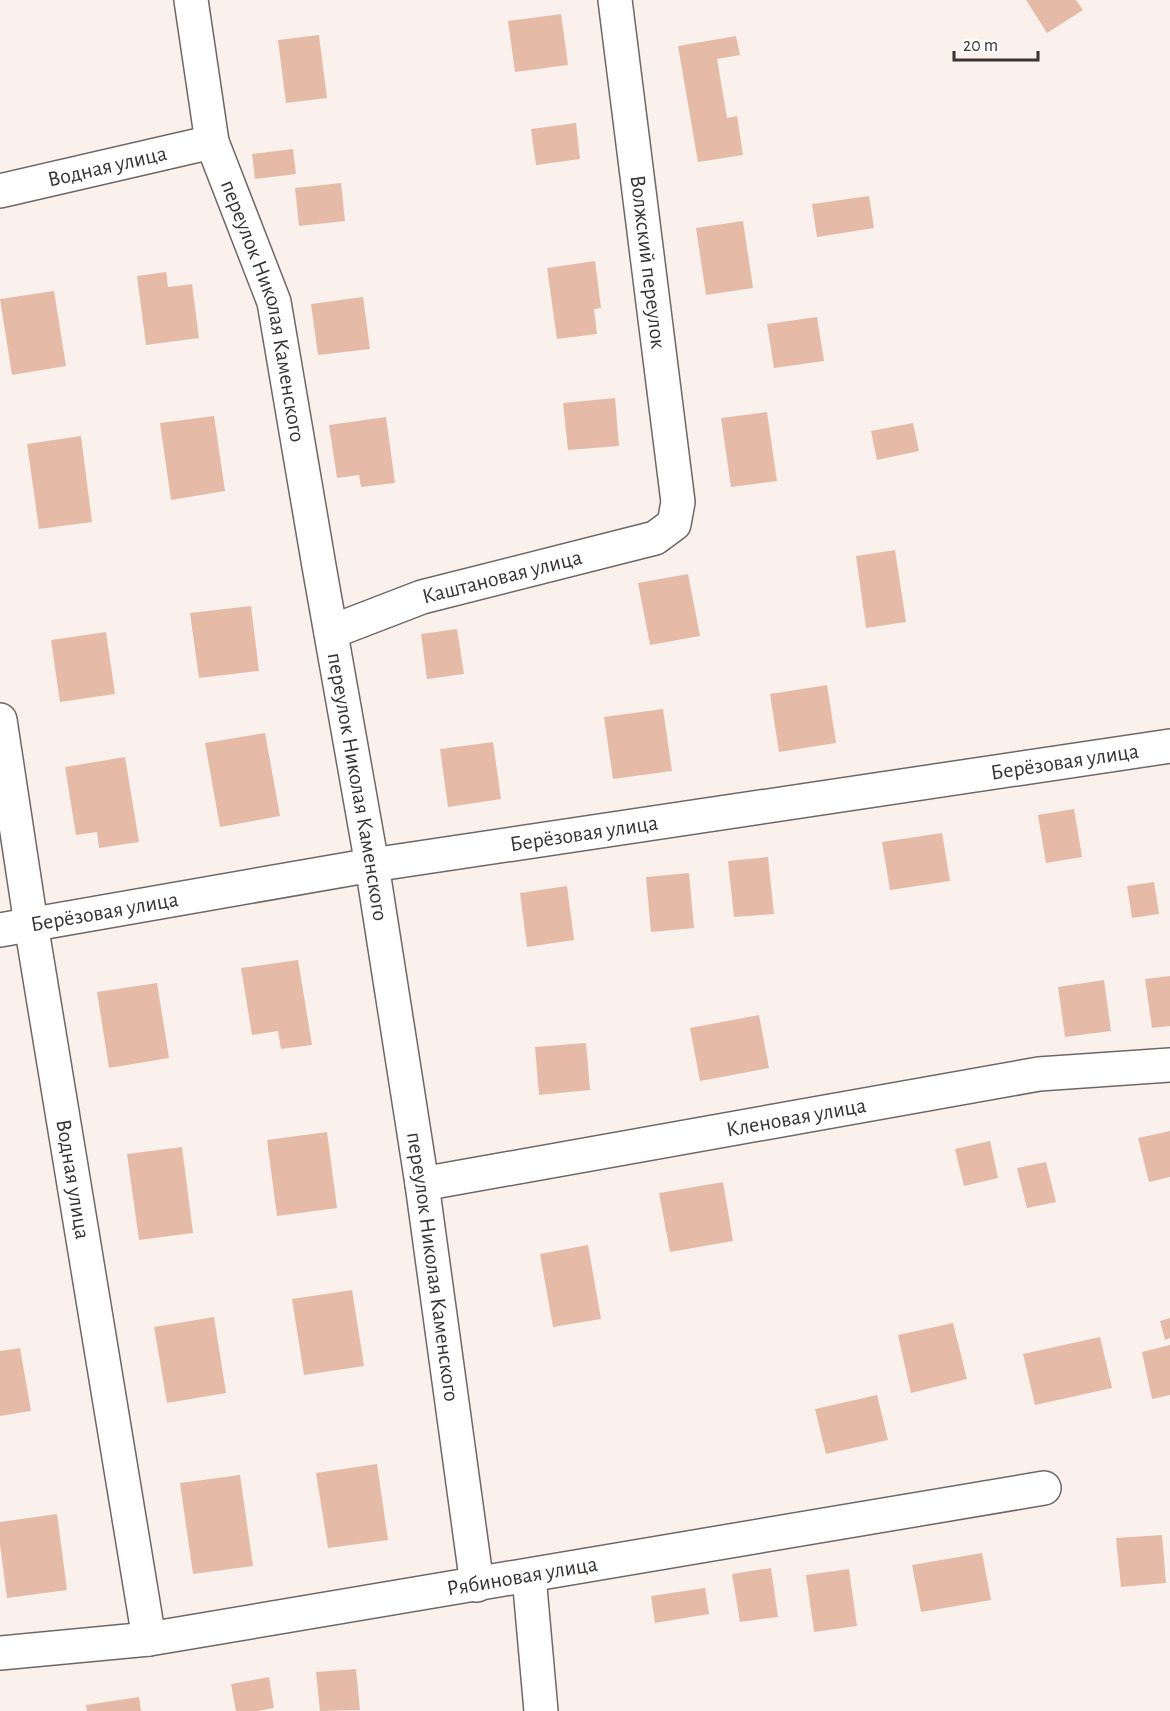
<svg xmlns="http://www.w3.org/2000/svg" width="1170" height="1711" viewBox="0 0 1170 1711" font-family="'Alegreya Sans',sans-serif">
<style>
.building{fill:#e5bba7}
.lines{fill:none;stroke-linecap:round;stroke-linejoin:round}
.minor-casing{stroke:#6f6764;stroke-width:36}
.secondary-casing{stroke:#6f6764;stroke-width:36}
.minor{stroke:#fff;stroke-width:33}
.secondary{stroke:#fff;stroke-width:33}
.labels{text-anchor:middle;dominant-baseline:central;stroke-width:4.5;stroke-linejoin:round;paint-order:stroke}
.street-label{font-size:22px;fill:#363332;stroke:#fff}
</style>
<rect width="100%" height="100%" fill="#faf1ed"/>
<!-- building -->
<g class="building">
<polygon points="1026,0 1076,0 1083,10 1047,33"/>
<polygon points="561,14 568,65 515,72 508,21"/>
<polygon points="319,35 327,98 286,103 278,40"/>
<polygon points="736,36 740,55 717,59 727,118 737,116 743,155 698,162 678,46"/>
<polygon points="576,123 580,159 536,165 531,129"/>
<polygon points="293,149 296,174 255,179 252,154"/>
<polygon points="341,183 345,221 299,226 295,188"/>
<polygon points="869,196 874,228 817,237 812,204"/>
<polygon points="743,221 753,288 706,295 696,228"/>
<polygon points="595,261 601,308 594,309 597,334 557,339 547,268"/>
<polygon points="166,272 168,287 192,284 199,338 146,345 137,276"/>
<polygon points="54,291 66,366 12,375 0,299"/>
<polygon points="363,297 370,349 318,355 311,304"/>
<polygon points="817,317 824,361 774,368 767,324"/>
<polygon points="615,398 619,446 568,450 563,403"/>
<polygon points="767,412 777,481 731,487 721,418"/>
<polygon points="214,416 225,491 171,500 160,423"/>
<polygon points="386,417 395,483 361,487 359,475 337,478 329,425"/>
<polygon points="913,423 919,451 877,460 871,431"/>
<polygon points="81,436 92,522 39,529 27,444"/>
<polygon points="895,550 906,622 866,628 856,556"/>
<polygon points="688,574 700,636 650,645 638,583"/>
<polygon points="251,606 259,671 199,678 190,613"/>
<polygon points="457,629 464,674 427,679 421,634"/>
<polygon points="106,632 115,694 60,702 51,640"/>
<polygon points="827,685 836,743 779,752 770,694"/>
<polygon points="663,709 672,771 613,779 604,717"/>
<polygon points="265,733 280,816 220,827 205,743"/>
<polygon points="493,742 501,799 448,807 440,749"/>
<polygon points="125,757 139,842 99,848 97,832 76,835 65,767"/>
<polygon points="1074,809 1082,857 1046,863 1038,815"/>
<polygon points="942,833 950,881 890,890 882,842"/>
<polygon points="768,857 774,914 734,917 728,861"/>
<polygon points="689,873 694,928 651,932 646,877"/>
<polygon points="1154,882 1159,914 1132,918 1127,886"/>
<polygon points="567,886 574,940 527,947 520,893"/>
<polygon points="298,960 312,1045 281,1049 278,1031 252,1035 241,968"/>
<polygon points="1170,976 1170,1026 1152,1028 1145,979"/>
<polygon points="1104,980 1111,1031 1065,1037 1058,987"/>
<polygon points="157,983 169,1058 109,1068 97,992"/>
<polygon points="759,1015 769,1068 700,1081 690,1028"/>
<polygon points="586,1043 590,1090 539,1095 535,1047"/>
<polygon points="1170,1131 1170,1177 1149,1182 1138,1138"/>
<polygon points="327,1132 337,1208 277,1216 267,1140"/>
<polygon points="990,1141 998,1178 964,1186 955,1149"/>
<polygon points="182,1147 193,1233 139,1240 127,1154"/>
<polygon points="1046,1162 1056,1202 1027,1208 1017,1168"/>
<polygon points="723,1182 733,1241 670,1252 659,1193"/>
<polygon points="588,1245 601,1319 553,1327 540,1254"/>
<polygon points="352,1290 364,1366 304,1375 292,1299"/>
<polygon points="214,1317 226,1393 167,1403 154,1327"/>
<polygon points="1170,1318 1170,1338 1165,1340 1160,1321"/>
<polygon points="953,1323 967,1379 911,1393 898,1335"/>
<polygon points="1100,1337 1112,1388 1035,1405 1023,1354"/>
<polygon points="1170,1345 1170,1395 1152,1399 1142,1352"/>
<polygon points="20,1348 31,1411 0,1416 0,1351"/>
<polygon points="877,1395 888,1440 826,1454 815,1409"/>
<polygon points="377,1464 388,1540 328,1548 316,1473"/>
<polygon points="240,1475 253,1566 193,1574 180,1483"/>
<polygon points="57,1514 67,1590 7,1598 0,1544 0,1522"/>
<polygon points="1162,1535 1166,1583 1121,1587 1116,1538"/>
<polygon points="982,1553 991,1600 921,1612 912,1565"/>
<polygon points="771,1568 778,1617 740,1622 732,1574"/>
<polygon points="849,1569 857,1626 814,1632 806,1575"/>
<polygon points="705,1588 709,1614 655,1623 651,1596"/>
<polygon points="356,1669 360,1710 320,1711 316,1672"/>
<polygon points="269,1677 274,1708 258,1711 236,1711 231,1684"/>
<polygon points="139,1697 141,1711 87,1711 86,1705"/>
</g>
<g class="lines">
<defs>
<g id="minor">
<path id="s1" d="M191,0L212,142L274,302L319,566L372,865L422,1184L477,1585"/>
<path id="s2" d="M0,191L212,142"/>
<path id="s3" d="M331,632L422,597L655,538L674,524L678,502L615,0"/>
<path id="s4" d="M0,720L31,924L149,1639"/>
<path id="s5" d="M422,1184L1039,1074L1170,1065"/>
<polyline points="529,1576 541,1711"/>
<path id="s6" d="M0,1653L149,1639L1044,1488"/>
</g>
<g id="secondary">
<path id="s7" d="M0,930L372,865L1170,746"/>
</g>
</defs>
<!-- minor casing -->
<use href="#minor" class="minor-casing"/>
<!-- secondary casing -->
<use href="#secondary" class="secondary-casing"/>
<!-- minor -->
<use href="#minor" class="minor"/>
<!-- secondary -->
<use href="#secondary" class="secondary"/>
</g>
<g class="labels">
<!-- street labels -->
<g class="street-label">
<text stroke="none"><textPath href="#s2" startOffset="110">Водная улица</textPath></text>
<text transform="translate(648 262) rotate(83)">Волжский переулок</text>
<text stroke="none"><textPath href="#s1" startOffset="321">переулок Николая Каменского</textPath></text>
<text stroke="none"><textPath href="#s3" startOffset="180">Каштановая улица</textPath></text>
<text stroke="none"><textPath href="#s7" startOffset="1078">Берёзовая улица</textPath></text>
<text stroke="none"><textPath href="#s1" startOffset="807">переулок Николая Каменского</textPath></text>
<text stroke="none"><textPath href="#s7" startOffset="592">Берёзовая улица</textPath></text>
<text stroke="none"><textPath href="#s7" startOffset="106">Берёзовая улица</textPath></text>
<text stroke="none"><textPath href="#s5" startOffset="380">Кленовая улица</textPath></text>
<text stroke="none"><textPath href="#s4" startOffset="465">Водная улица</textPath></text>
<text stroke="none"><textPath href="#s1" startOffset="1293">переулок Николая Каменского</textPath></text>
<text stroke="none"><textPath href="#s6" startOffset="528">Рябиновая улица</textPath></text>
</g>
</g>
<!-- scale -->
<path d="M954 51v9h84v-9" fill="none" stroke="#363332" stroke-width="3"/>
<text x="963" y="51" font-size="18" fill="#363332" stroke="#ffffff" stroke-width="4.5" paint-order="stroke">20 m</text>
</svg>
